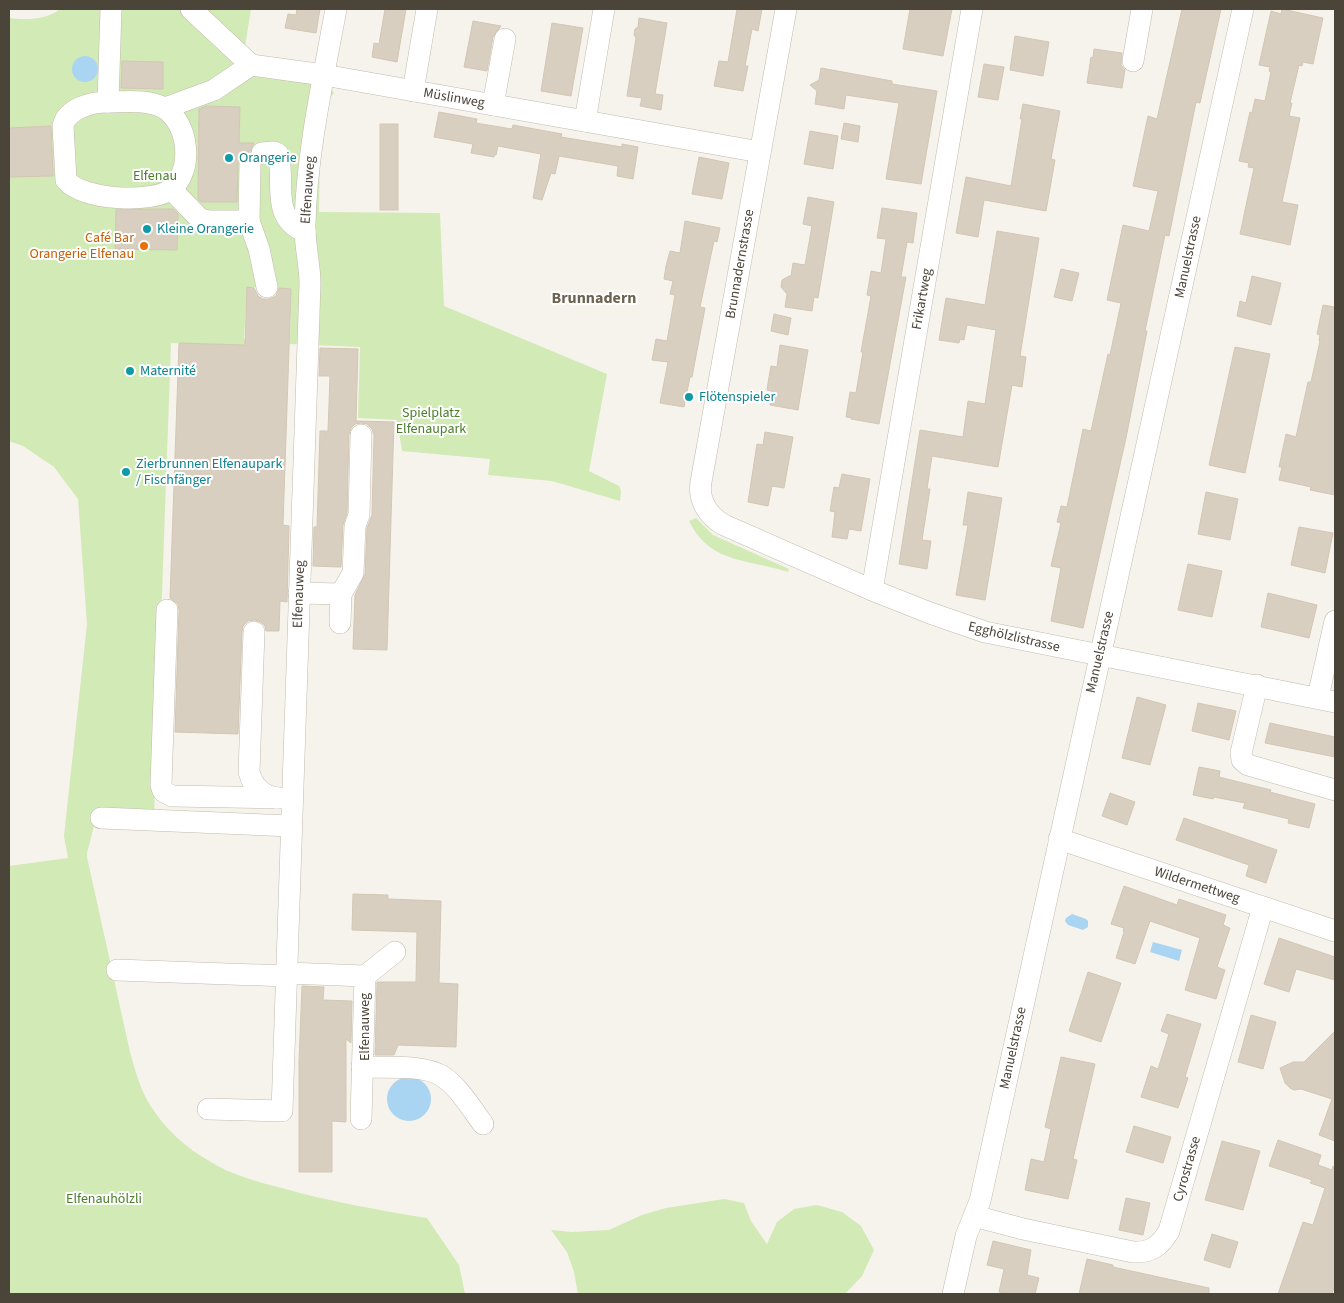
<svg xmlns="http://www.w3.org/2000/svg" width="1344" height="1303" viewBox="0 0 1344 1303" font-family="'Source Sans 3',sans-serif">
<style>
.green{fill:#d2eab5}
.water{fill:#a9d4f2}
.building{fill:#d8cfc1;stroke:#d3c7b4}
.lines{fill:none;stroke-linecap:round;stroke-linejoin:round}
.minor-casing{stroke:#c2bbae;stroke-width:22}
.minor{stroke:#fff;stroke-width:21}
.culture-dot{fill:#0f9aa8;stroke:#fff;stroke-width:2}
.food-dot{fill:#e8710a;stroke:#fff;stroke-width:2}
.labels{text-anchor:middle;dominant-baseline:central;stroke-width:4;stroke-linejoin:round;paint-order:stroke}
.street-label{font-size:14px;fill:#4b4439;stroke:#fff}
.culture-label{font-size:14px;fill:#0d838f;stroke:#fff;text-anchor:start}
.park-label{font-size:14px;fill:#4a7f2a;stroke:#fff}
.food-label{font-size:14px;fill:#c56008;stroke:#fff;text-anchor:end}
.quarter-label{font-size:16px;font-weight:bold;fill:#6e6250;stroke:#fff}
</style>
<rect width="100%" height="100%" fill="#f6f3ec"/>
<!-- green -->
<g class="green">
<path d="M60,9H251L244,53L325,79L334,93L330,98L320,136L319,212L440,213L444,306L607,374L589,471L619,486L621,491L620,501L552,481L488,475L490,459L402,451L397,420L358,418L360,347L290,344L291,289L247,287L244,339H254V345L171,343L154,816L97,814L87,853V857L130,1052C135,1070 140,1089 150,1105C165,1129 187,1149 211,1162C232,1175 255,1181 278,1187C327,1201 377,1210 427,1218L459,1265L465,1294H9V866L68,858L64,836L87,624L78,499L54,467L23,446L9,441V18C25,20 47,20 60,9Z"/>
<path d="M696,518L713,535L789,569L788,572C748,559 710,564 689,521Z"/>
<polygon points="724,1199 744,1203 751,1221 767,1244 777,1222 794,1209 817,1205 842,1212 861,1226 874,1250 862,1276 845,1294 578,1294 574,1272 567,1252 551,1230 572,1232 609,1230 642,1215 666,1208"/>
</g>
<!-- water -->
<g class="water">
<circle cx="85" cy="69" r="13"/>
<polygon points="1072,914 1086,919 1088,921 1088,927 1083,930 1068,925 1065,921 1066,918"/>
<polygon points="1153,942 1182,950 1179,961 1150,952"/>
<circle cx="409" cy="1099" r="22"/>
</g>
<!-- building -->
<g class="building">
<polygon points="297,9 320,9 316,33 285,28 288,14 296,15"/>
<polygon points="385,9 406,9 397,62 372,57 374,43 379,44"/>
<polygon points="737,9 762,9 758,31 752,29 745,66 748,66 743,91 714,86 719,61 728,62"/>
<polygon points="910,9 952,9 943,56 903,49"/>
<polygon points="1182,9 1221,9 1200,103 1196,102 1169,236 1165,235 1145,331 1147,331 1126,438 1083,628 1051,621 1061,568 1051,566 1061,523 1057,522 1061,506 1067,507 1083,429 1091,431 1108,354 1110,355 1121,303 1107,300 1123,225 1149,231 1158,191 1133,186 1148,116 1157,119"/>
<polygon points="1282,9 1323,18 1313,64 1303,62 1302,66 1299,65 1290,103 1292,103 1289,116 1300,118 1282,202 1298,205 1290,245 1240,234 1254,168 1248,167 1249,163 1239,161 1250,112 1252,113 1255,99 1265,101 1271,72 1269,71 1270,67 1259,65 1271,11 1281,14"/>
<polygon points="639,18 667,23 655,94 663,95 661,110 640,106 642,98 627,96 636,38 634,35 635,29 638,27"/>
<polygon points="473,21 501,26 493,37 487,71 464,67"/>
<polygon points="552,23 583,28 571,96 541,91"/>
<polygon points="1015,36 1049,42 1043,76 1010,70"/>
<polygon points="1094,49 1122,53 1121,65 1125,70 1122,88 1087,83 1091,57 1093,58"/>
<polygon points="122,61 163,62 163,89 121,88"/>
<polygon points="984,64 1004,67 998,100 978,97"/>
<polygon points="821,68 892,81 892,84 937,91 921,184 886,179 899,103 846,95 844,109 815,104 817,91 810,85 819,80"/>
<polygon points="1023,104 1060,111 1051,159 1055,160 1046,211 984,200 978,237 956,233 966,177 1011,186 1022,119 1020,119"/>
<polygon points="206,106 240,107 239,143 254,143 250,151 244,152 239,157 238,163 237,202 201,202 198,199 199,109"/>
<polygon points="439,112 477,119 476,123 512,129 513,125 562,134 561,137 622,147 622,144 638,147 633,179 617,176 618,166 559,156 555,174 551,173 542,200 533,198 541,154 498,146 496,155 494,155 494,157 471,153 473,144 434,137"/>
<polygon points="844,123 860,126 858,142 841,139"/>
<rect x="380" y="124" width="18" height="86"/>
<polygon points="51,126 53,176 9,177 9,128"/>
<polygon points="810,131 838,136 833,169 804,164"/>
<polygon points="699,157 729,163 722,199 692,194"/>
<polygon points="808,197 834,202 818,298 814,297 812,311 785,307 787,294 781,287 782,280 789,276 791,276 793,263 805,265 812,226 803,224"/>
<polygon points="882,208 917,213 913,243 907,242 901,277 906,277 879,424 851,419 852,418 846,417 850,392 856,393 863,352 861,352 871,296 867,295 871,271 881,273 886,239 877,238"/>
<polygon points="150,209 173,209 178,214 177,250 115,249 116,210"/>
<polygon points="685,221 720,228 717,242 714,241 700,307 705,308 692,377 690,377 684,407 660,403 668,362 652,360 656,339 667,341 675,295 670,294 673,281 664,279 666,266 670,251 680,253"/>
<polygon points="997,231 1039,238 1020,356 1026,357 1022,387 1012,385 998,467 932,456 927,489 930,489 922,540 931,541 927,569 899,564 920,430 963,437 968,401 985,404 996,330 967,325 964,340 960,339 959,343 939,340 946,298 985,305"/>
<polygon points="1061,269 1079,273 1072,301 1054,297"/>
<polygon points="1252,276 1281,283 1271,325 1237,316 1240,301 1246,303"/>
<polygon points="247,287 254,288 258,296 263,299 269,299 276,296 279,288 291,289 283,525 289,526 287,602 280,601 279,631 266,631 265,626 261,622 255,620 248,621 243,626 242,632 238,734 175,732 179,610 178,604 170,598 179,343 245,345"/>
<polygon points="1323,305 1335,307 1335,495 1310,490 1311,487 1279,480 1282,467 1279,467 1286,434 1296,437 1308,382 1311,382 1320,341 1319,341 1320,335 1317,334"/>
<polygon points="774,314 791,318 788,335 771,331"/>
<polygon points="780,345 808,350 798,410 770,405 772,391 767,390 768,383 771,366 777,367"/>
<polygon points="1235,347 1270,354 1245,473 1209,465"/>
<polygon points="320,348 358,349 356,421 394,422 387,650 353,649 355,595 365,574 367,528 372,515 374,435 372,429 367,424 361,423 355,424 351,428 349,434 347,513 343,525 341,567 313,566 314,527 317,527 320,431 328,431 330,376 319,376"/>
<polygon points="765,432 793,437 784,488 772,486 768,506 748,502 757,444 763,445"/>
<polygon points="842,474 870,479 861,531 849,529 847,539 832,537 835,512 830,511 834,487 839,488"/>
<polygon points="968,492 1002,498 985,600 956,595 968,525 963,525"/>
<polygon points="1206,492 1238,499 1230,540 1198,534"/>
<polygon points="1299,527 1333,533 1325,573 1291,565"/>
<polygon points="1188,564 1222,571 1212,617 1178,610"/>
<polygon points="1268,593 1317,605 1309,638 1261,627"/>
<polygon points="1137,697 1166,705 1150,765 1122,758"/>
<polygon points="1198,703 1236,711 1229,740 1192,731"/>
<polygon points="1270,723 1335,737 1335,757 1265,743"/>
<polygon points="1199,767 1220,771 1219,777 1271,790 1270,792 1315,804 1309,828 1288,823 1289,819 1243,808 1245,803 1214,797 1213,799 1193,795"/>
<polygon points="1110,793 1135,802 1127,825 1102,816"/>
<polygon points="1184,818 1277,850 1266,883 1246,876 1249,865 1176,840"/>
<polygon points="1124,886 1177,905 1179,899 1226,915 1223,925 1230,928 1217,967 1225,970 1216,999 1185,990 1200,938 1150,921 1135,964 1116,958 1124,932 1123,931 1124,928 1111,924"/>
<polygon points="353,894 388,895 388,899 441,901 439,983 458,984 456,1047 398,1045 394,1055 375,1055 377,982 416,982 417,932 352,930"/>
<polygon points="1279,938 1335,957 1335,980 1296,969 1289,992 1264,984"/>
<polygon points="1088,972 1121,983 1101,1042 1069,1031"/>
<polygon points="302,986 324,987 323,1000 352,1001 351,1043 346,1039 346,1122 332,1121 332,1172 299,1172 299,1062"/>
<polygon points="1167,1014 1201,1024 1185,1077 1188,1078 1178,1108 1141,1097 1151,1066 1158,1069 1169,1034 1161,1031"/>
<polygon points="1251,1015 1276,1022 1263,1069 1238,1062"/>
<polygon points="1335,1031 1335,1141 1319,1135 1332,1099 1301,1089 1294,1090 1290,1088 1285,1083 1280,1068 1293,1062 1304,1062"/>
<polygon points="1061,1057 1095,1064 1073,1159 1077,1160 1068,1199 1025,1190 1031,1159 1044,1162 1051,1129 1045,1127"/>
<polygon points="1134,1126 1171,1137 1163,1163 1126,1152"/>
<polygon points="1278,1140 1321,1155 1318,1165 1332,1170 1333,1166 1335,1167 1335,1285 1332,1294 1278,1294 1303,1222 1313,1225 1325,1188 1310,1183 1312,1180 1269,1166"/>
<polygon points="1222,1141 1260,1151 1243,1210 1205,1200"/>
<polygon points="1126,1198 1150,1203 1143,1235 1119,1230"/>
<polygon points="1212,1234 1238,1242 1230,1268 1204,1260"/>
<polygon points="993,1241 1031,1250 1027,1275 1039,1278 1035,1294 1011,1294 999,1292 1004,1269 987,1265"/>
<polygon points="1087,1259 1113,1265 1113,1267 1209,1288 1209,1294 1079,1294"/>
</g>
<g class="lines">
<defs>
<g id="minor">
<polyline points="191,9 251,65"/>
<path d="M786,9L701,482C698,500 708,516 724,525L872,590L930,613L985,632L1335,702"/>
<polyline points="1133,61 1142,9"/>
<polyline points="413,91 427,9"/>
<path d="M108,102C126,102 148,99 164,108C189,123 194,171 171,189C153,204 81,200 66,180L63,126C67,108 92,102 108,102Z"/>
<polyline points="108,102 111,9"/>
<polyline points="493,105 505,39"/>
<polyline points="165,108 214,90 251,65 324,75 760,152"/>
<polyline points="585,121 604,9"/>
<path d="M262,153L274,152L278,154C286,182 269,216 305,232"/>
<polyline points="171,189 200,219 209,221 249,221 250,163"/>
<polyline points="249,221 259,249 267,287"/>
<polyline points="872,590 972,9"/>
<polyline points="299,593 341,594 340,623"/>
<polyline points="341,594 353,573 355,526 359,515 361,435"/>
<polyline points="167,610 161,785 163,791 172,796 280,798"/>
<path d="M254,632L249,772C253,787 262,796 277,798"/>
<polyline points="1257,685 1241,753 1242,760 1248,765 1335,790"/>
<polyline points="1318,697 1335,621"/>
<polyline points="101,818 291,826"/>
<polyline points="1059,839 1335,931"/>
<polyline points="117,970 287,976"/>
<polyline points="287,973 365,976 361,1119"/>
<polyline points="365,976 395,952"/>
<path d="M362,1067C386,1068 423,1064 442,1076C459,1087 471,1108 483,1124"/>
<path d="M208,1109L282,1111L310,284C310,263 304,243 305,223C307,151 323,80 336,9"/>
<path d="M974,1216L1023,1229L1133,1252C1151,1253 1160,1246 1169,1231L1263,907"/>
<polyline points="953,1294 966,1236 980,1201 1243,9"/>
</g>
</defs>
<!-- minor casing -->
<use href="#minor" class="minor-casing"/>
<!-- minor -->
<use href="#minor" class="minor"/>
</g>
<!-- markers -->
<g class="culture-dot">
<circle cx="229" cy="158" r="5"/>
<circle cx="147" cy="229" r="5"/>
<circle cx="130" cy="371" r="5"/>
<circle cx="689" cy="397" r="5"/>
<circle cx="126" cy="472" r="5"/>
</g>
<circle class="food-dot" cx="144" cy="246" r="5"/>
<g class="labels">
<!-- street labels -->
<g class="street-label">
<text transform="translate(454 98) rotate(10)">Müslinweg</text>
<text transform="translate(308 190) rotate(-86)">Elfenauweg</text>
<text transform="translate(1188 257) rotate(-78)">Manuelstrasse</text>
<text transform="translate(740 264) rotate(-80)">Brunnadernstrasse</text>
<text transform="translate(922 299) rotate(-80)">Frikartweg</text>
<text transform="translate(299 594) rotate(-88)">Elfenauweg</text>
<text transform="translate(1014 637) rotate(13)">Egghölzlistrasse</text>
<text transform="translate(1100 652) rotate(-77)">Manuelstrasse</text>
<text transform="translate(1197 885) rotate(18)">Wildermettweg</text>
<text transform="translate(365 1027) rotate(-90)">Elfenauweg</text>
<text transform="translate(1013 1048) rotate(-78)">Manuelstrasse</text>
<text transform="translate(1187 1169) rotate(-74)">Cyrostrasse</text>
</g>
<!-- culture labels -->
<g class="culture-label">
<text x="239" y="158">Orangerie</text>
<text x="157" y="229">Kleine Orangerie</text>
<text x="140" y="371">Maternité</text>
<text x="699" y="397">Flötenspieler</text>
<text x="136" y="464">Zierbrunnen Elfenaupark<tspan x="136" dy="16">/ Fischfänger</tspan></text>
</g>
<!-- park labels -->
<g class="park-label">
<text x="155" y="176">Elfenau</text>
<text x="431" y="413">Spielplatz<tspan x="431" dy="16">Elfenaupark</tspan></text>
<text x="104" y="1199">Elfenauhölzli</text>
</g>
<!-- food labels -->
<g class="food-label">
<text x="134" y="238">Café Bar<tspan x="134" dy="16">Orangerie Elfenau</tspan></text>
</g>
<!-- quarter labels -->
<g class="quarter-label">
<text x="594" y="298">Brunnadern</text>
</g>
</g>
<!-- border -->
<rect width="1344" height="1303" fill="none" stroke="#4b4439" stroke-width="20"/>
</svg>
